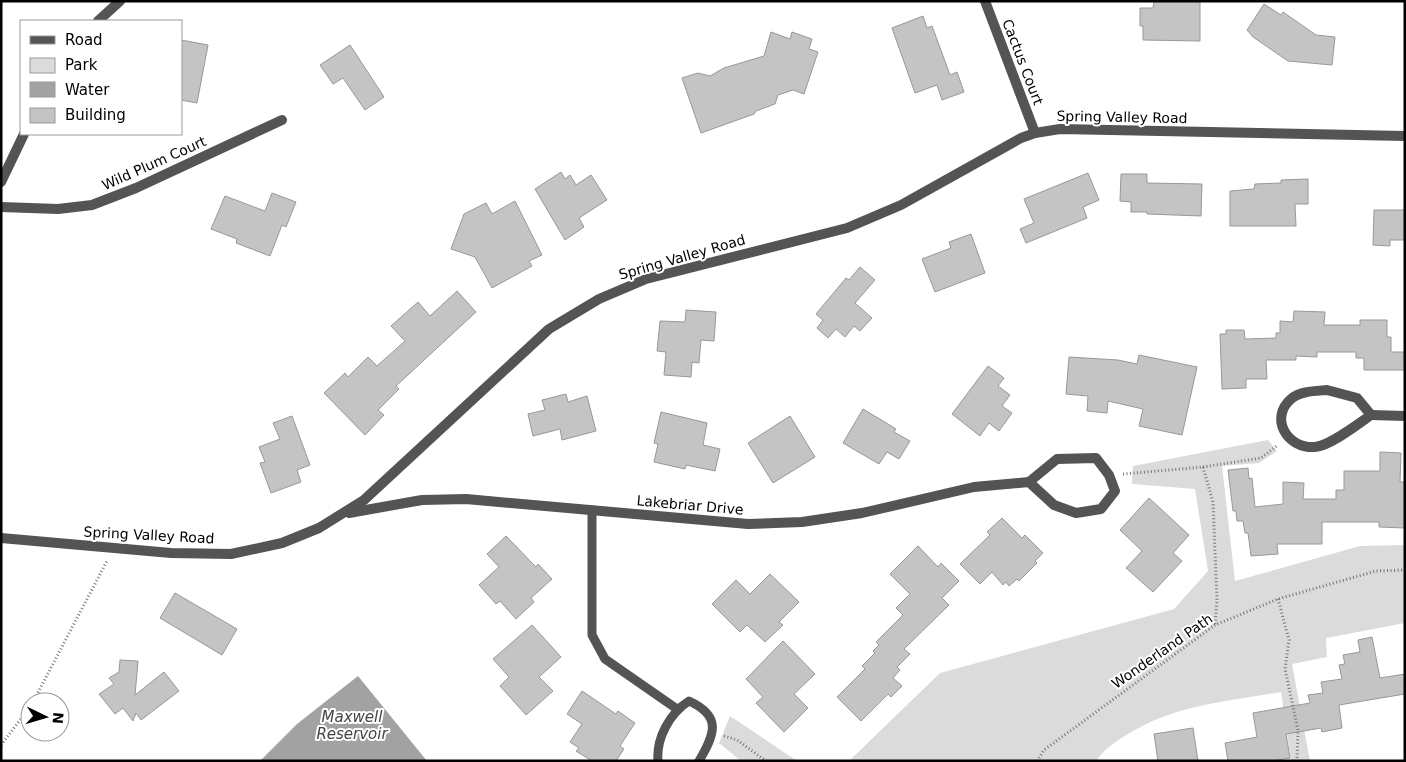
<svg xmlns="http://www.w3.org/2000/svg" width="1406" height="762" viewBox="0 0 1406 762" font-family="'DejaVu Sans',sans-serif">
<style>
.green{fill:#dbdbdb}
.water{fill:#a2a2a2}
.building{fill:#c4c4c4;stroke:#989898}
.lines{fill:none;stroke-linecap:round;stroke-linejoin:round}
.path{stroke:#767676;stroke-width:3;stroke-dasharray:1 2.5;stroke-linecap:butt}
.service{stroke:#545454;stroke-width:9}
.minor{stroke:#545454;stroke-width:10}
.labels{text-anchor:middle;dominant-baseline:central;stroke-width:4;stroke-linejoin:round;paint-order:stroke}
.street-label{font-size:14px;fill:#000;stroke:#fff}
.water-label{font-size:15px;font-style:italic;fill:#434343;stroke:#fff}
</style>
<rect width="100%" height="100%" fill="#fff"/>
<!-- green -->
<g class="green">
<path d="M1268,440L1277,451L1259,463L1222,466L1235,581L1360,546L1405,545V623L1326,638L1327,657L1292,664L1310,761H1291L1281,692C1227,701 1175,705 1128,734C1115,742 1105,748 1096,761H849L940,673L1174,609L1208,571L1195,489L1132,484L1133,466Z"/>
<polygon points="730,716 797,761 741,761 719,743"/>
</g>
<!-- water -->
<polygon class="water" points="358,676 427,761 260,761 297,724"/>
<!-- building -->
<g class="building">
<polygon points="1154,1 1200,1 1200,41 1143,40 1143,26 1140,26 1140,8 1153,8"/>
<polygon points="1264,4 1281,15 1283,12 1316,35 1335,37 1332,65 1288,61 1253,37 1247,30"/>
<polygon points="923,16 927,28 932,26 950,75 957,72 964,92 942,100 937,85 915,93 892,28"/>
<polygon points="771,32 790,39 792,32 812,39 809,49 818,52 804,94 793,90 778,95 775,104 756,111 754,114 701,133 682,78 698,73 710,76 724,68 764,56"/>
<polygon points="181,40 208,45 197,103 181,100"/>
<polygon points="350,45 384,97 365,110 343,78 333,84 320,65"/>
<polygon points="561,172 565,179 570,175 576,185 591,175 607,200 579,218 584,227 565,240 535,189"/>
<polygon points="1088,173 1099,200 1083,207 1087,218 1026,243 1020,229 1034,223 1024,199"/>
<polygon points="1121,174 1147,174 1147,183 1202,184 1201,216 1147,214 1147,212 1131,212 1131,202 1120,201"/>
<polygon points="1308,179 1308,204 1295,204 1296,226 1230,226 1230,191 1254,189 1255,184 1281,183 1281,180"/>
<polygon points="272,193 296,202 286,227 282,225 270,256 236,243 237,239 211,229 225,196 265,211"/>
<polygon points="515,201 542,255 529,261 532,266 492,288 475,257 451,249 464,214 486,203 492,214"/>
<polygon points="1374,210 1405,210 1405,240 1390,240 1390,246 1373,245"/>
<polygon points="971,234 985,273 935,292 922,259 951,248 949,242"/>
<polygon points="860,267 875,280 855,303 872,318 860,331 854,326 845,337 836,329 828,338 817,328 823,320 816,314 846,278 849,280"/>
<polygon points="457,291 476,312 396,386 399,389 378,410 384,415 365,435 324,393 345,373 348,377 368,357 377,366 405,341 391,326 418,302 430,316"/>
<polygon points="686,310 716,312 714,341 701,340 699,363 692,362 691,377 664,375 666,352 657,351 660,321 685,322"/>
<polygon points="1294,311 1325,312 1324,325 1360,325 1360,320 1387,320 1387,337 1391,337 1391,352 1405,352 1405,370 1364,370 1364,358 1356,358 1356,352 1317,352 1317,357 1296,356 1296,360 1266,360 1267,379 1246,379 1246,388 1222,389 1220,334 1226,334 1226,330 1244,330 1245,339 1276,338 1276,333 1280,333 1280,321 1293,322"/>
<polygon points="1139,355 1197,367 1182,435 1139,426 1143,409 1108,401 1107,413 1087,411 1088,396 1066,394 1069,357 1118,360 1137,364"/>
<polygon points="988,366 1004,378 998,386 1010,395 1002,406 1012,413 999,431 989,423 980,436 952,414"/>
<polygon points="566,394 568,402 587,396 596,431 562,440 560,429 533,436 528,414 545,410 542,400"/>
<polygon points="863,409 888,424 896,429 894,432 910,441 899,459 887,452 879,464 843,443"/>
<polygon points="661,412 707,423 703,445 720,449 715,471 686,465 685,469 654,462 658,444 654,443"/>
<polygon points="292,416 310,465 297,470 301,482 271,493 260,463 265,462 259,447 280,439 273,423"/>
<polygon points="790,416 815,457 773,483 748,443"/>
<polygon points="1380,452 1401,453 1400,482 1405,482 1405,528 1379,527 1379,522 1322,522 1322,544 1277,544 1278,554 1251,556 1248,533 1245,533 1243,521 1237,521 1236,511 1233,511 1228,470 1248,468 1249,479 1252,478 1255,507 1283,504 1283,482 1304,483 1303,499 1336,499 1336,490 1344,490 1344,471 1380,471"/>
<polygon points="1149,498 1189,535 1173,553 1182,561 1153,592 1126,568 1142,551 1120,530"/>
<polygon points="1002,518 1022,538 1025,535 1043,553 1035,561 1037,563 1019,581 1017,579 1009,586 1006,582 1003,585 992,572 980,584 960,564 990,535 987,532"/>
<polygon points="506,536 536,567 538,564 552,579 531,598 534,602 516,619 500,601 496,604 479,585 499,567 487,554"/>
<polygon points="918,546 938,567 941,563 959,581 942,598 949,605 904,649 910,654 897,667 900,670 893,678 902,686 891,697 888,694 861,721 837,697 865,669 862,666 875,653 873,651 879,645 876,642 903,615 896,608 910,594 890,574"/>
<polygon points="770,574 799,602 779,622 783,625 765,642 747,625 740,632 712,604 736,580 750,594"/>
<polygon points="175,593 237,629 222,655 160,618"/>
<polygon points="532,625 561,657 539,677 553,691 526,715 500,686 509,677 493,659"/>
<polygon points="1372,637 1380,678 1405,674 1405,694 1339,705 1342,728 1322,732 1321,728 1286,734 1290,758 1272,761 1228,761 1225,743 1257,737 1253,713 1310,703 1308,695 1323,693 1321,682 1342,679 1339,665 1345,664 1343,655 1360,652 1358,640"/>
<polygon points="783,641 815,674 794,694 808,708 784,732 756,703 763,697 746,679"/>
<polygon points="120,660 138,661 135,695 164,672 179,691 141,720 136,713 133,721 123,708 115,714 99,694 114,684 109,678 119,672"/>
<polygon points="582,691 616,714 618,711 635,723 620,746 624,749 616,761 592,761 576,751 579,748 570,742 582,724 567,714"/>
<polygon points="1193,728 1198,761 1158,761 1154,734"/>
</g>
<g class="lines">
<!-- path -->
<g class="path">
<polyline points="1203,467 1261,458 1278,445"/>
<polyline points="1123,474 1203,467 1213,502 1217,600 1215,625"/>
<polyline points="1278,599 1289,640 1285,669 1298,730 1297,761"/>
<polyline points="33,702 107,561"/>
<polyline points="724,736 737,740 766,761"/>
<polyline points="1,745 30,707"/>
<polyline points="1037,761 1044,750 1215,625 1278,599 1376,571 1405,570"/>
</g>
<!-- service -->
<g class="service">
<polyline points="592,510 592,635 605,659 677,709"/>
<path d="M658,761C656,738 670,713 689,701C722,716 715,734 699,761"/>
</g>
<!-- minor -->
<g class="minor">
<polyline points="985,1 1035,133"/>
<polyline points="98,21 120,1"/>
<polyline points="1,182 24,134"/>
<polyline points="1,207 58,209 92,205 136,188 282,120"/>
<path d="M1327,390L1357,398L1371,415C1358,424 1330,446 1315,447C1287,449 1269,418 1291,399C1300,391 1316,391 1327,390Z"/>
<polyline points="1371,415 1405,416"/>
<polygon points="1096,458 1109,475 1115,491 1101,509 1076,513 1054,505 1029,482 1057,459"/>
<polyline points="349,513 422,500 466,499 748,524 802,522 862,513 974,487 1029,482"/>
<polyline points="1,538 171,553 231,554 282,543 319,528 364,500 549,329 599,299 646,279 847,228 901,205 1021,138 1035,133 1060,129 1405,136"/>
</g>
</g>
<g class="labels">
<!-- street labels -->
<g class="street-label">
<text transform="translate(1023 62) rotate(69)">Cactus Court</text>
<text transform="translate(1122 117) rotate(1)">Spring Valley Road</text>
<text transform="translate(154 163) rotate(-24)">Wild Plum Court</text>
<text transform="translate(682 257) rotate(-16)">Spring Valley Road</text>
<text transform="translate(690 505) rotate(5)">Lakebriar Drive</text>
<text transform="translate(149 535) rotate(3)">Spring Valley Road</text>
<text transform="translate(1162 651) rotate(-35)">Wonderland Path</text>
</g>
<!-- water labels -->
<g class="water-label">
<text x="352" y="717">Maxwell<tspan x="352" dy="17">Reservoir</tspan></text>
</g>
</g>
<!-- border -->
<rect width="1406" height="762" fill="none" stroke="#000000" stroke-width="5"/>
<!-- legend -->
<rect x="20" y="20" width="162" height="115" fill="#ffffff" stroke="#999999"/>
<rect x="30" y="36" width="25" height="8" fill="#545454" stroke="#999999"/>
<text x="65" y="45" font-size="15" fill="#000000">Road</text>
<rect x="30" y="58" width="25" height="15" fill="#dbdbdb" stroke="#999999"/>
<text x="65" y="70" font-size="15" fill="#000000">Park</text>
<rect x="30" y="82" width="25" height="15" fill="#a2a2a2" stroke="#999999"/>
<text x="65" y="95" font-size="15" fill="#000000">Water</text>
<rect x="30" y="108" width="25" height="15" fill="#c4c4c4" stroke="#999999"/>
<text x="65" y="120" font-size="15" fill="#000000">Building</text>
<!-- north arrow -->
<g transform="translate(45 717) rotate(95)"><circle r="24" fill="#ffffff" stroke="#999999"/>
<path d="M0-4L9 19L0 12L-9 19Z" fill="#000000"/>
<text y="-8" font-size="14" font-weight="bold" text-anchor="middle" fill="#000000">N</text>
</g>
</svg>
